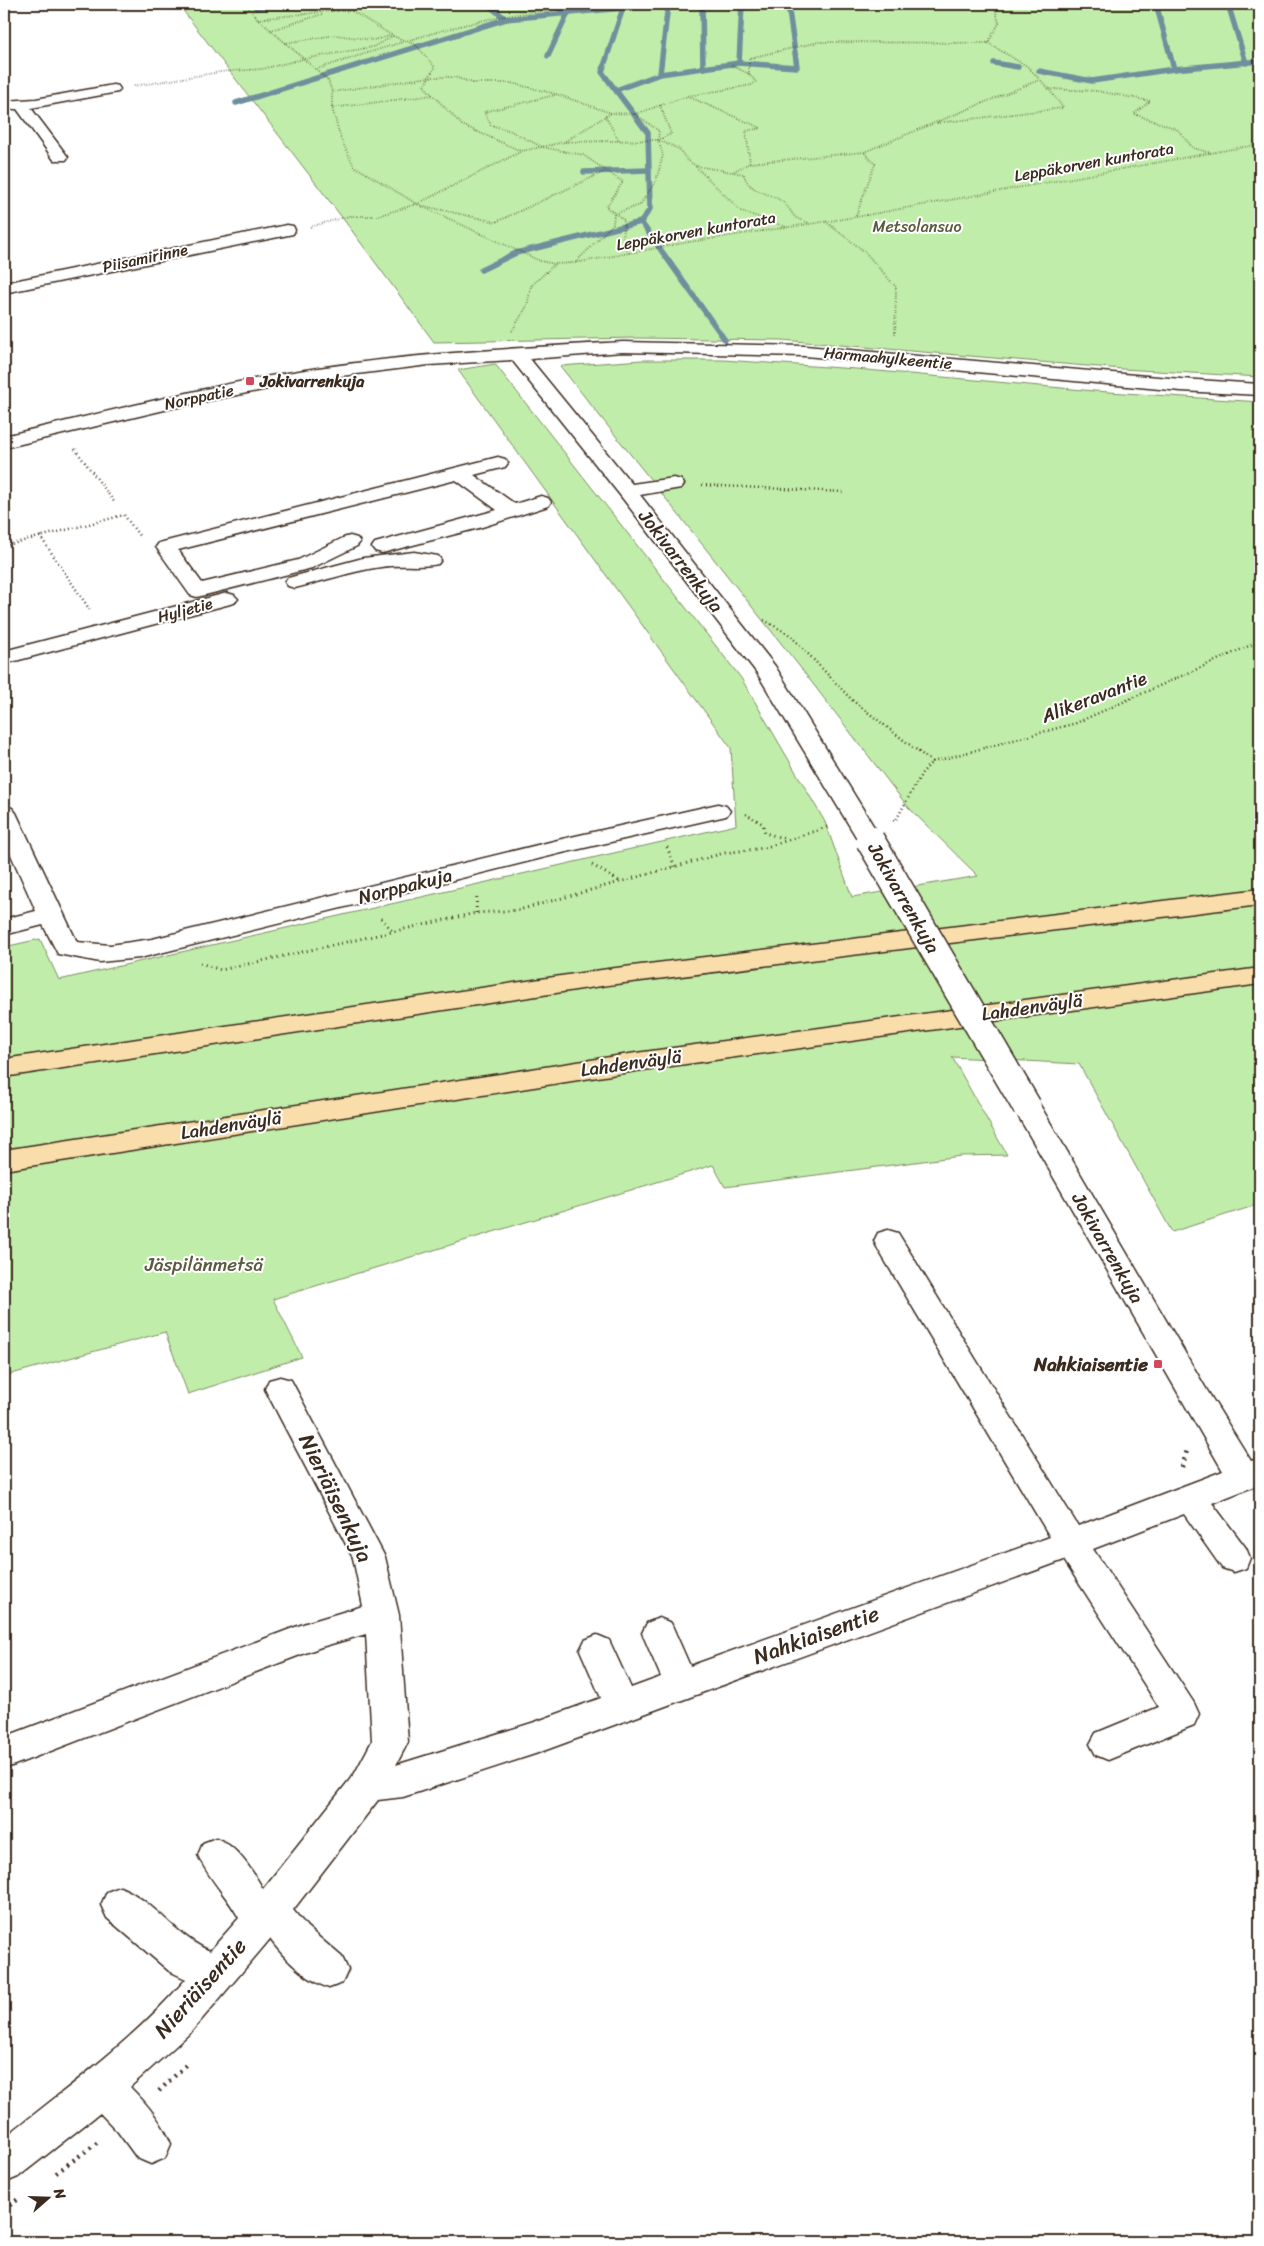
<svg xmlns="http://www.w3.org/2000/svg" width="1264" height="2246" viewBox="0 0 1264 2246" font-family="Sriracha,sans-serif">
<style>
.green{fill:#c1edaa;stroke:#7e8c64}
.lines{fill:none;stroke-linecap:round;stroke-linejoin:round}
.stream{stroke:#6f8f9d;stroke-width:5.5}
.minor-casing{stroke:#3b2a1e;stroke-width:3}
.highway-casing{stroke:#3b2a1e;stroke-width:3}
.path-far3{stroke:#3b2a1e;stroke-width:2;stroke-dasharray:0.5 2;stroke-linecap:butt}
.path-far2{stroke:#3b2a1e;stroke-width:2.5;stroke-dasharray:1 3;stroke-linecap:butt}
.path-far1{stroke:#3b2a1e;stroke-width:3;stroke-dasharray:1 4;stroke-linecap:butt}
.path{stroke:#3b2a1e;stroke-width:4.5;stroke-dasharray:2 5;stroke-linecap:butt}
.minor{fill:#fff;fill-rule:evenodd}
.highway{fill:#f9deab;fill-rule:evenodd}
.minor-bridge-casing{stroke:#3b2a1e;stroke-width:31;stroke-linecap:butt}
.minor-bridge{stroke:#fff;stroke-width:28}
.poi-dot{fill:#d1495b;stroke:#fff;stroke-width:2}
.labels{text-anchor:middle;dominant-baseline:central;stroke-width:4;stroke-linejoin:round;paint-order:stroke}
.far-street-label{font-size:16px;fill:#3b2a1e;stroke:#fff}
.far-park-label{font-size:16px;fill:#5c5b41;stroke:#fff}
.far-poi-label{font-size:16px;font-weight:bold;fill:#3b2a1e;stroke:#fff;text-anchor:start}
.street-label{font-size:19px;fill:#3b2a1e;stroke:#fff}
.park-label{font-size:19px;fill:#5c5b41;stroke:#fff}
.poi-label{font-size:19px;font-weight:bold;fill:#3b2a1e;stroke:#fff;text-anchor:end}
.near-street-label{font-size:22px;fill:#3b2a1e;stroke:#fff}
</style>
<rect width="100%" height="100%" fill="#fff"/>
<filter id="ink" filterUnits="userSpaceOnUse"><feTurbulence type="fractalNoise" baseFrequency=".02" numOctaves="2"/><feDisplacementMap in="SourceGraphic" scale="10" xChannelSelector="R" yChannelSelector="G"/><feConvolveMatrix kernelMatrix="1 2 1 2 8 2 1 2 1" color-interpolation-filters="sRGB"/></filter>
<g filter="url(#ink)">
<!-- green -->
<g class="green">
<polygon points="178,4 1260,4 1260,377 1122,369 782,340 636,338 434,342 344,220"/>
<polygon points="642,360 723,360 856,369 1094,391 1260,402 1260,1204 1172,1232 1079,1064 952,1057 1007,1155 961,1156 725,1187 713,1165 273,1299 302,1357 188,1394 165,1332 4,1376 4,947 40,939 59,980 736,825 731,748 458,370 495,364 741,678 825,822 852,897 978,876 908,807 796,662 560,366"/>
</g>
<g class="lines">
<!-- stream -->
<g class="stream">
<polyline points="487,4 506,19"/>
<polyline points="702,4 703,68"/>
<polyline points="1156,4 1174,69"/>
<polyline points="1228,4 1246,63"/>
<polyline points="618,5 623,8 602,72 648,133 650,209 641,222 725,340"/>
<polyline points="256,8 275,4"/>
<polyline points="548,56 568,13 550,4"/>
<polyline points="739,63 742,4"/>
<polyline points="994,63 1018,67"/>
<polyline points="1039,71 1092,81 1174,69 1260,61"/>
<polyline points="660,74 668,4"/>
<polyline points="616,90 660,74 739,63 797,67 788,4"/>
<polyline points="236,103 506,19 665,4"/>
<polyline points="584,172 649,170"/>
<polyline points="481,270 516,253 641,222"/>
</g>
<defs>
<g id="minor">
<polygon points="113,85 118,86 120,89 118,92 31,108 68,157 66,160 54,160 17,109 4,109 4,101 36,99"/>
<polygon points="287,225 293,226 295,230 293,234 4,293 4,283"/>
<path d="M623,342L805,346L1181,379L1260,384V395L1181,391L805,356L623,352L530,359L632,484L674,478L681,480L684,484L681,488L640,495L775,666L882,840L878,845L870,847L862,845L858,840L757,673L620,495L512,360L429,365L317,379L173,408L4,448V436C108,412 212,384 318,368C419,353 521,348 623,342Z"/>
<polygon points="498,457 505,459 508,463 505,467 474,475 515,504 541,496 548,498 551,502 548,506 479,528 382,553 375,551 372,547 375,543 497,510 456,480 178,550 202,583 298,560 343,538 350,536 357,538 360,542 357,546 312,568 197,597 190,595 156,547 159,543"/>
<path d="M414,552L438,556L441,560L438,564C422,568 399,564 381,567C352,571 324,581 295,588L288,586L285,582L288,578L363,558Z"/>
<polygon points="227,593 234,595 238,599 234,603 4,664 4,651"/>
<polygon points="718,804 726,806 730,811 726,816 562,853 140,958 100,962 58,954 43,925 4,935 4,919 36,911 4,839 4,806 12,808 16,813 77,942 110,945 152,939 562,839"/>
<path d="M1027,1097L1037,1100L1208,1392L1251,1461L1260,1458V1484L1212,1503L1246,1548L1250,1558L1246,1568L1234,1572L1222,1568L1184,1514L1093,1549L1194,1703L1199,1714L1194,1725L1108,1760L1096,1755L1090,1744L1096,1733L1159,1707L1064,1560L535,1754L403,1797L378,1800L293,1910L307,1927L342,1957L348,1970L342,1983L329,1988C305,1979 285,1959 270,1939L191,2032L130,2087C147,2104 162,2122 171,2144L165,2158L151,2164L137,2158L118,2132L100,2113L18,2177L4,2183V2138C67,2088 134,2040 186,1979L169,1971L107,1918L101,1905L107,1892L120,1887C155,1901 176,1937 210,1951L239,1918C227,1896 208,1878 198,1855L203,1843L216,1838C237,1846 252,1870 263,1889L355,1773L372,1741L366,1634L321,1647L4,1769V1737L306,1623L363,1606L353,1558L265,1389L269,1380L280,1377L291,1380L385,1557L399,1615L408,1742L396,1765L535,1722L601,1698L580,1650L585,1640L597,1635L609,1640L631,1688L661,1677L642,1633L647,1623L659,1618L671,1623L690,1666L1050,1537L878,1249L874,1241L878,1233L888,1230L898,1233L1078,1526L1223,1471L1013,1107L1017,1100Z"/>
</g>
<g id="highway">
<polygon points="1260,889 1260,905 608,985 4,1077 4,1059 608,969"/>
<polygon points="1260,968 1260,984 636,1071 4,1170 4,1150 636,1053"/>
</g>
</defs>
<!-- minor casing -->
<use href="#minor" class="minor-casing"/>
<!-- highway casing -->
<use href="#highway" class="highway-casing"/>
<!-- path-far3 -->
<g class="path-far3">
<polyline points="246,4 258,19 328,80 332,92 332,108 341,139 354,166 417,204 540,261 555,264 575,263 689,242 856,217 1260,144"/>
<polyline points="351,4 352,11 393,36 416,45 435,67 424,86 462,125 521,151"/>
<polyline points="561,4 570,8"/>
<polyline points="331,11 352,11"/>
<polyline points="258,19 330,11 343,4"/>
<polyline points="271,30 323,14"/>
<polyline points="285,43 336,35 373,40 390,36"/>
<polyline points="988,43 999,23 994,4"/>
<path d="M317,69C378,50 438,29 500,17C544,9 589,8 633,4"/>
<polyline points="749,74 749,58 819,42 988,43 1028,67 1049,89 1097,91 1150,101 1134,114 1177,129 1193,148 1211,153"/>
<polyline points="134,86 220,72 262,69 303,59 373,47 393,36"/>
<polyline points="332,92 430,77 454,77 473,83 511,83 556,94 611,113 635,114 688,96 752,85 756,82 749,74 731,65"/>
<polyline points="555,95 484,112 491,125 511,131 542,147 583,155 623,182 606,207 624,220 623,243 629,254"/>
<polyline points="689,97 761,128 746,131 750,163"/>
<polyline points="332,108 433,95"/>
<path d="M635,114L659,131L658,140L679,149L687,160L696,166L744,174C748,194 773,192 785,204C797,217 789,216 809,223"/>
<polyline points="605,116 620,142"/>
<polyline points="937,123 1063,108 1049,89"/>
<polyline points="565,142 658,140 671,134 660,105"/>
<polyline points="696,167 741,211 786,227"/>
<polyline points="734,171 750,163 864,152 1039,80"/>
<polyline points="424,206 496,222 606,171"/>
<polyline points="856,216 875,164 864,152"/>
<polyline points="826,222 864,251 896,287 895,336"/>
<polyline points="310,227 349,216 377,216 417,204 522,151 564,142 611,113"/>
<polyline points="576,262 613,224 614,214 640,205 656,181 663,155 658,140"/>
<polyline points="512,331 527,306 531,286 555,264"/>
</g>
<!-- path-far2 -->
<g class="path-far2">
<polyline points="75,449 115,503"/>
<polyline points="702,485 843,492"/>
<polyline points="40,536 90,610"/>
<polyline points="4,546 124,515 140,537"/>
<polyline points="764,620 790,635 852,700 932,762"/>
<polyline points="746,814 758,821"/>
<polyline points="893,820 896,820 922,773 932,762 1076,723 1260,641"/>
</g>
<!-- path-far1 -->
<g class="path-far1">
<polyline points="756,820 763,824 765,833 786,839"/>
<polyline points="893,820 896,820"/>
<polyline points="667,847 675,867"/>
<polyline points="592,865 619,881"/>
<polyline points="476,913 477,893"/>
<polyline points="381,918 393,932"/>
<polyline points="200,963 221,970 476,913 519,910 724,853 764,848 830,826"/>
</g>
<!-- path -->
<g class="path">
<polyline points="1182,1467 1188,1447"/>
<polyline points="159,2091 189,2062"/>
<polyline points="56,2173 101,2140"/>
<polyline points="4,2209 20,2198"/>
</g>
<!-- minor -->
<use href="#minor" class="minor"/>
<!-- highway -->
<use href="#highway" class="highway"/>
<defs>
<polyline id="minor-bridge" points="870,840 1027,1107"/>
</defs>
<!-- minor-bridge casing -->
<use href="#minor-bridge" class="minor-bridge-casing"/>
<!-- minor-bridge -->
<use href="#minor-bridge" class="minor-bridge"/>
</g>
</g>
<!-- markers -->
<g class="poi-dot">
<rect x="245" y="376" width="10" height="10" rx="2.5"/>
<rect x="1153" y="1359" width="10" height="10" rx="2.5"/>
</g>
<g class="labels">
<!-- far-street labels -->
<g class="far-street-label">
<text transform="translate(1094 162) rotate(-10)">Leppäkorven kuntorata</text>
<text transform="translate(696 231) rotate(-10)">Leppäkorven kuntorata</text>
<text transform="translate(145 258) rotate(-12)">Piisamirinne</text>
<text transform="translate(888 358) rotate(5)">Harmaahylkeentie</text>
<text transform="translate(199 397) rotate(-12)">Norppatie</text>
<text transform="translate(185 610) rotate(-15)">Hyljetie</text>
</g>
<!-- far-park labels -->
<g class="far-park-label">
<text x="917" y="226">Metsolansuo</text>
</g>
<!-- far-poi labels -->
<g class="far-poi-label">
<text x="260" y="381">Jokivarrenkuja</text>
</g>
<!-- street labels -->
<g class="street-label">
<text transform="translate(681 561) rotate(52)">Jokivarrenkuja</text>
<text transform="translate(1094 697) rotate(-21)">Alikeravantie</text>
<text transform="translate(405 886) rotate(-14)">Norppakuja</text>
<text transform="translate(904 898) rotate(60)">Jokivarrenkuja</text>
<text transform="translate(1032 1007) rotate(-8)">Lahdenväylä</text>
<text transform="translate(631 1063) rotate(-8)">Lahdenväylä</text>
<text transform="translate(231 1125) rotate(-9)">Lahdenväylä</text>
<text transform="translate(1108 1248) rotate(60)">Jokivarrenkuja</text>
</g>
<!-- park labels -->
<g class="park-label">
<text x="204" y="1264">Jäspilänmetsä</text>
</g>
<!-- poi labels -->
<g class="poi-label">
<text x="1148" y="1364">Nahkiaisentie</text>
</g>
<!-- near-street labels -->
<g class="near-street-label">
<text transform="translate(336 1498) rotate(64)">Nieriäisenkuja</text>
<text transform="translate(816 1635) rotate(-20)">Nahkiaisentie</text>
<text transform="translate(200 1988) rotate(-48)">Nieriäisentie</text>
</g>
</g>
<!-- margin -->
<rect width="1264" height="2246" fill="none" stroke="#fff" stroke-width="20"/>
<rect x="10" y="10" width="1244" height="2226" fill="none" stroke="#3b2a1e" stroke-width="2" filter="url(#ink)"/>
<!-- north arrow -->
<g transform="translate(48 2198) rotate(70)" stroke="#ffffff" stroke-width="4" paint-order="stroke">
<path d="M0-4L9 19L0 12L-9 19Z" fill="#3b2a1e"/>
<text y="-8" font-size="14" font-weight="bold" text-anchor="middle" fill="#3b2a1e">N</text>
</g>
</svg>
